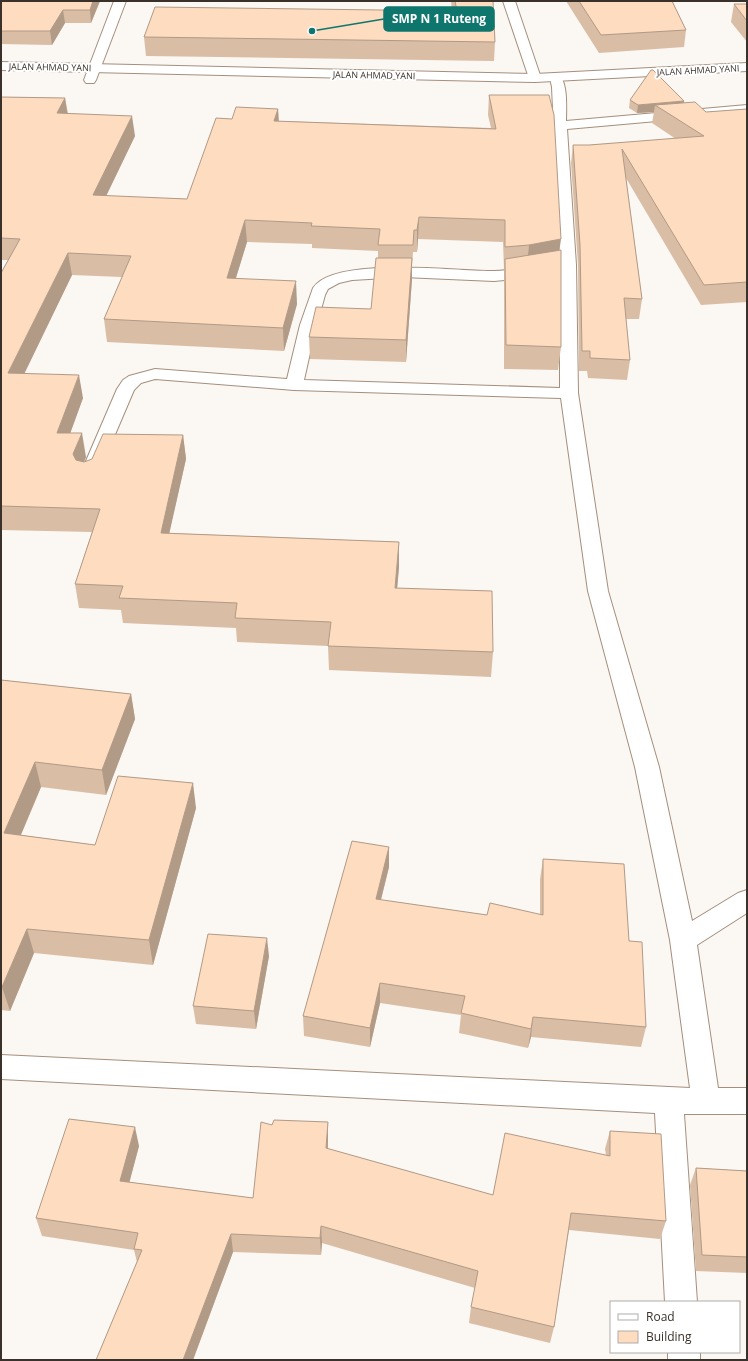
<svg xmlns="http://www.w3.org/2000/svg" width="748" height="1361" viewBox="0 0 748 1361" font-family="'Open Sans',sans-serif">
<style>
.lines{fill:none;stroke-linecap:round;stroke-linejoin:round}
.minor-casing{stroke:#a48f7d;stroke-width:2}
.highway-casing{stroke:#a48f7d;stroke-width:2}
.minor{fill:#fff;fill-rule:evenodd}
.highway{fill:#fff;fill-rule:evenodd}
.wall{fill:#dabda5}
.shaded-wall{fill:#b19a86}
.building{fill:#fddcc0;stroke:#b19a86}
.labels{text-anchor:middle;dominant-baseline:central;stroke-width:4;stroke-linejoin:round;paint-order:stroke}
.far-street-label{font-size:9px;fill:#3a312a;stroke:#fff}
.leader{fill:none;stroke:#0f766e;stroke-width:1.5}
.callout-dot{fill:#0f766e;stroke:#fff;stroke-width:1.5}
.callout{fill:#0f766e;stroke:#0f766e;stroke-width:1.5}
.callout-label{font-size:12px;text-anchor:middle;font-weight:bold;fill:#fff}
</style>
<rect width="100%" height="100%" fill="#fbf7f3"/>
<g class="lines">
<defs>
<g id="minor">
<polygon points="114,1 126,1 96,80 94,83 86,83 84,80"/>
<polygon points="503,1 515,1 541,78 539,81 531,81 529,78"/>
<path d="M556,74L560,75C568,87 566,108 566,121L747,105V113L567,129L576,265L578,393L608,591L659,767L692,921L738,893L747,890V913L697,945L718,1088H747V1114H684L697,1302H665L655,1113L1,1079V1055L690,1088L670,940L635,767L588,591L561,398L294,390L155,379L141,383L134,390L102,465L95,467L88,465L86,461L117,389L123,380L129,376L155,369L287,379L300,325L313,288C334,256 454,271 491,271C505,271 520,268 534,267L539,269L542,272L539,275L534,277L494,281L403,277L352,280L339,283L328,289L325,295L314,335L304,380L560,388V265L552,87L550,78L552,75Z"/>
<rect x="668" y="1352" width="32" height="8"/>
</g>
<polygon id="highway" points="1,62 535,74 747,63 747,71 535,82 1,70"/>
</defs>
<!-- minor casing -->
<use href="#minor" class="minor-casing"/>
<!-- highway casing -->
<use href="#highway" class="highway-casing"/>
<!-- minor -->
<use href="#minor" class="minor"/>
<!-- highway -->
<use href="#highway" class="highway"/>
</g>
<!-- wall -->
<g class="wall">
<polygon points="1,1 100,1 91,23 65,23 52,45 1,44"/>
<polygon points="451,1 493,1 495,42 494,61 146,56 144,37 452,11"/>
<polygon points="566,1 672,1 686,30 684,47 599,53"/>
<polygon points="734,4 747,4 747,42 731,22"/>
<polygon points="489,95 559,250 561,347 558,370 504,369 504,269 503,242 418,239 417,252 413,252 412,267 412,279 406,362 310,359 309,337 371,309 378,258 378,251 312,248 312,244 247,242 236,278 297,304 284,351 107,342 104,319 122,277 72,275 24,374 83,398 70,433 86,457 84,462 183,435 186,459 169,533 399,542 399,567 397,588 493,652 491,677 329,670 328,646 237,642 236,628 123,623 121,610 79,608 75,584 92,532 1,530 1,273 8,260 1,260 1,97 65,98 68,113 135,136 106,196 187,199 232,119 278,109 279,121 491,128 488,115"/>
<polygon points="630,100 684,101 684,103 706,112 747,109 747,302 701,305 626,178 642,299 639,319 626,319 630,360 627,380 588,378 587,371 579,371 578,265 571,163 573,145 589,145 676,139 652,123 654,112 637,113 629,108"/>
<polygon points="1,680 131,694 135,719 106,795 41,787 21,835 95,845 196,808 153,965 34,953 10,1011 1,1010"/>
<polygon points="389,847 389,867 381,900 487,915 540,914 540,879 543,859 629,941 646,1027 641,1047 531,1037 528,1048 459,1033 461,1015 380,1003 370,1047 304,1036 303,1016"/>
<polygon points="269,956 256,1029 196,1024 193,1006"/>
<polygon points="328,1122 328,1149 493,1195 606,1155 605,1149 610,1131 666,1221 660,1239 569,1230 554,1327 550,1343 469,1323 471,1307 475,1288 322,1243 321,1255 233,1252 193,1360 96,1360 137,1262 134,1250 42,1236 36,1218 139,1146 129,1182 253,1198 272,1125"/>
<polygon points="696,1168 747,1171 747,1273 696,1271 690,1185"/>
</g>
<!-- shaded-wall -->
<g class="shaded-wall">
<polygon points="93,1 100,1 91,23 90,10"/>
<polygon points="63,10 65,23 52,45 50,31"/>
<polygon points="65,98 68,118 57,113"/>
<polygon points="684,101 683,109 655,105 654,112 637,113 638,105"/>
<polygon points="278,109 279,129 274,121"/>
<polygon points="132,116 135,136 96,217 93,195"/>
<polygon points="419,217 418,239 417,252 417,230"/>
<polygon points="245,220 247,242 229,300 227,278"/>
<polygon points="561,239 558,261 527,267 529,245"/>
<polygon points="68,253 72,275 13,397 8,373"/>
<polygon points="412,258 412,279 406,362 406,340"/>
<polygon points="296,281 297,304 284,351 283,328"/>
<polygon points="79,375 83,398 62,456 57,433"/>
<polygon points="82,433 86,457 78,477 73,454"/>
<polygon points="183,435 186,459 164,557 161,533"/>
<polygon points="399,542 399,567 395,613 395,588"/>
<polygon points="131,694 135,719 106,795 102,770"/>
<polygon points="35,762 41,787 11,858 4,833"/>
<polygon points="193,783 196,808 153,965 149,940"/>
<polygon points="389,847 389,867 376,919 376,899"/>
<polygon points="27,929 34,953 10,1011 2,987"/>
<polygon points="267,938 269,956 256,1029 254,1011"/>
<polygon points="380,983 380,1003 370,1047 370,1028"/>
<polygon points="533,1017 531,1037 528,1048 531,1029"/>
<polygon points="328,1122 328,1140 327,1166 326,1148"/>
<polygon points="135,1127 139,1146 125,1199 120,1181"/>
<polygon points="321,1226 322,1243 321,1255 320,1238"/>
<polygon points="231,1234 233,1252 193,1360 183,1360"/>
</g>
<!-- building -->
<g class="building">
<polygon points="1,1 93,1 90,10 63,10 50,31 1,31"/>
<polygon points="455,1 493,1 495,42 144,37 155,7 457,11"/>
<polygon points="579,1 672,1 686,30 601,35"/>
<polygon points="734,4 747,4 747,21"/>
<polygon points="651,70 653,70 684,101 638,105 630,100"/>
<polygon points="489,95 549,95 554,115 561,239 529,245 505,247 505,220 419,217 417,230 414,230 413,245 378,245 380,229 311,226 312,223 245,220 227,278 296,281 283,328 104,319 131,256 68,253 8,373 79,375 57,433 82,433 73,454 76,460 84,462 92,459 103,434 183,435 161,533 399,542 395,588 492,591 493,652 328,646 331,622 235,618 237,603 119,598 123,586 75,584 100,509 1,506 1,273 20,239 1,238 1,97 65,98 57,113 132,116 93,195 187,199 216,118 232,119 236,107 278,109 274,121 496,129"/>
<polygon points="695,102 706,112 747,109 747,282 704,285 622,149 642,299 624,298 630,360 590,358 590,351 582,351 580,245 573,145 589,145 704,136 655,105"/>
<polygon points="561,250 561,347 506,345 505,259"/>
<polygon points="376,258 412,258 406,340 309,337 316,307 371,309"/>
<polygon points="1,680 131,694 102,770 35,762 4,833 95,845 118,776 193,783 149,940 27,929 2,987 1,986"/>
<polygon points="352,841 389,847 376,899 487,915 490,903 543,915 543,859 624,864 629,941 642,942 646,1027 533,1017 531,1029 461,1013 465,996 380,983 370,1028 303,1016"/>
<polygon points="208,934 267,938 254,1011 193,1006"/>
<polygon points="69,1119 135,1127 120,1181 253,1198 261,1122 272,1125 274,1120 328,1122 326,1148 493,1195 505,1133 610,1156 610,1131 661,1134 666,1221 571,1213 554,1327 471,1307 478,1271 321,1226 320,1238 231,1234 183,1360 96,1360 142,1250 134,1249 138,1233 36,1218"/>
<polygon points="696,1168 747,1171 747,1257 702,1255"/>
</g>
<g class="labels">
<!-- far-street labels -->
<g class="far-street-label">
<text transform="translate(50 67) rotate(1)">JALAN AHMAD YANI</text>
<text transform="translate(698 70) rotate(-3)">JALAN AHMAD YANI</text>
<text transform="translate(374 75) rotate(1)">JALAN AHMAD YANI</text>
</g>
</g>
<!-- callouts -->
<path class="leader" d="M312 31L384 19"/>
<circle class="callout-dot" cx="312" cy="31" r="4"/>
<rect class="callout" x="384" y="7" width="110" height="24" rx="4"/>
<g class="callout-label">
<text x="439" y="23">SMP N 1 Ruteng</text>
</g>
<!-- border -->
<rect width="748" height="1361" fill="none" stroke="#3a312a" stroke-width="4"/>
<!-- legend -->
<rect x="610" y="1301" width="130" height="52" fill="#ffffff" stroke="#b0adaa"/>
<rect x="618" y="1314" width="20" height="6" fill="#ffffff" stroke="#b0adaa"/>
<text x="646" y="1321" font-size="12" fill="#3a312a">Road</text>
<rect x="618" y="1331" width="20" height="12" fill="#fddcc0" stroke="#b0adaa"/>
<text x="646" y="1341" font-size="12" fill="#3a312a">Building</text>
</svg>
